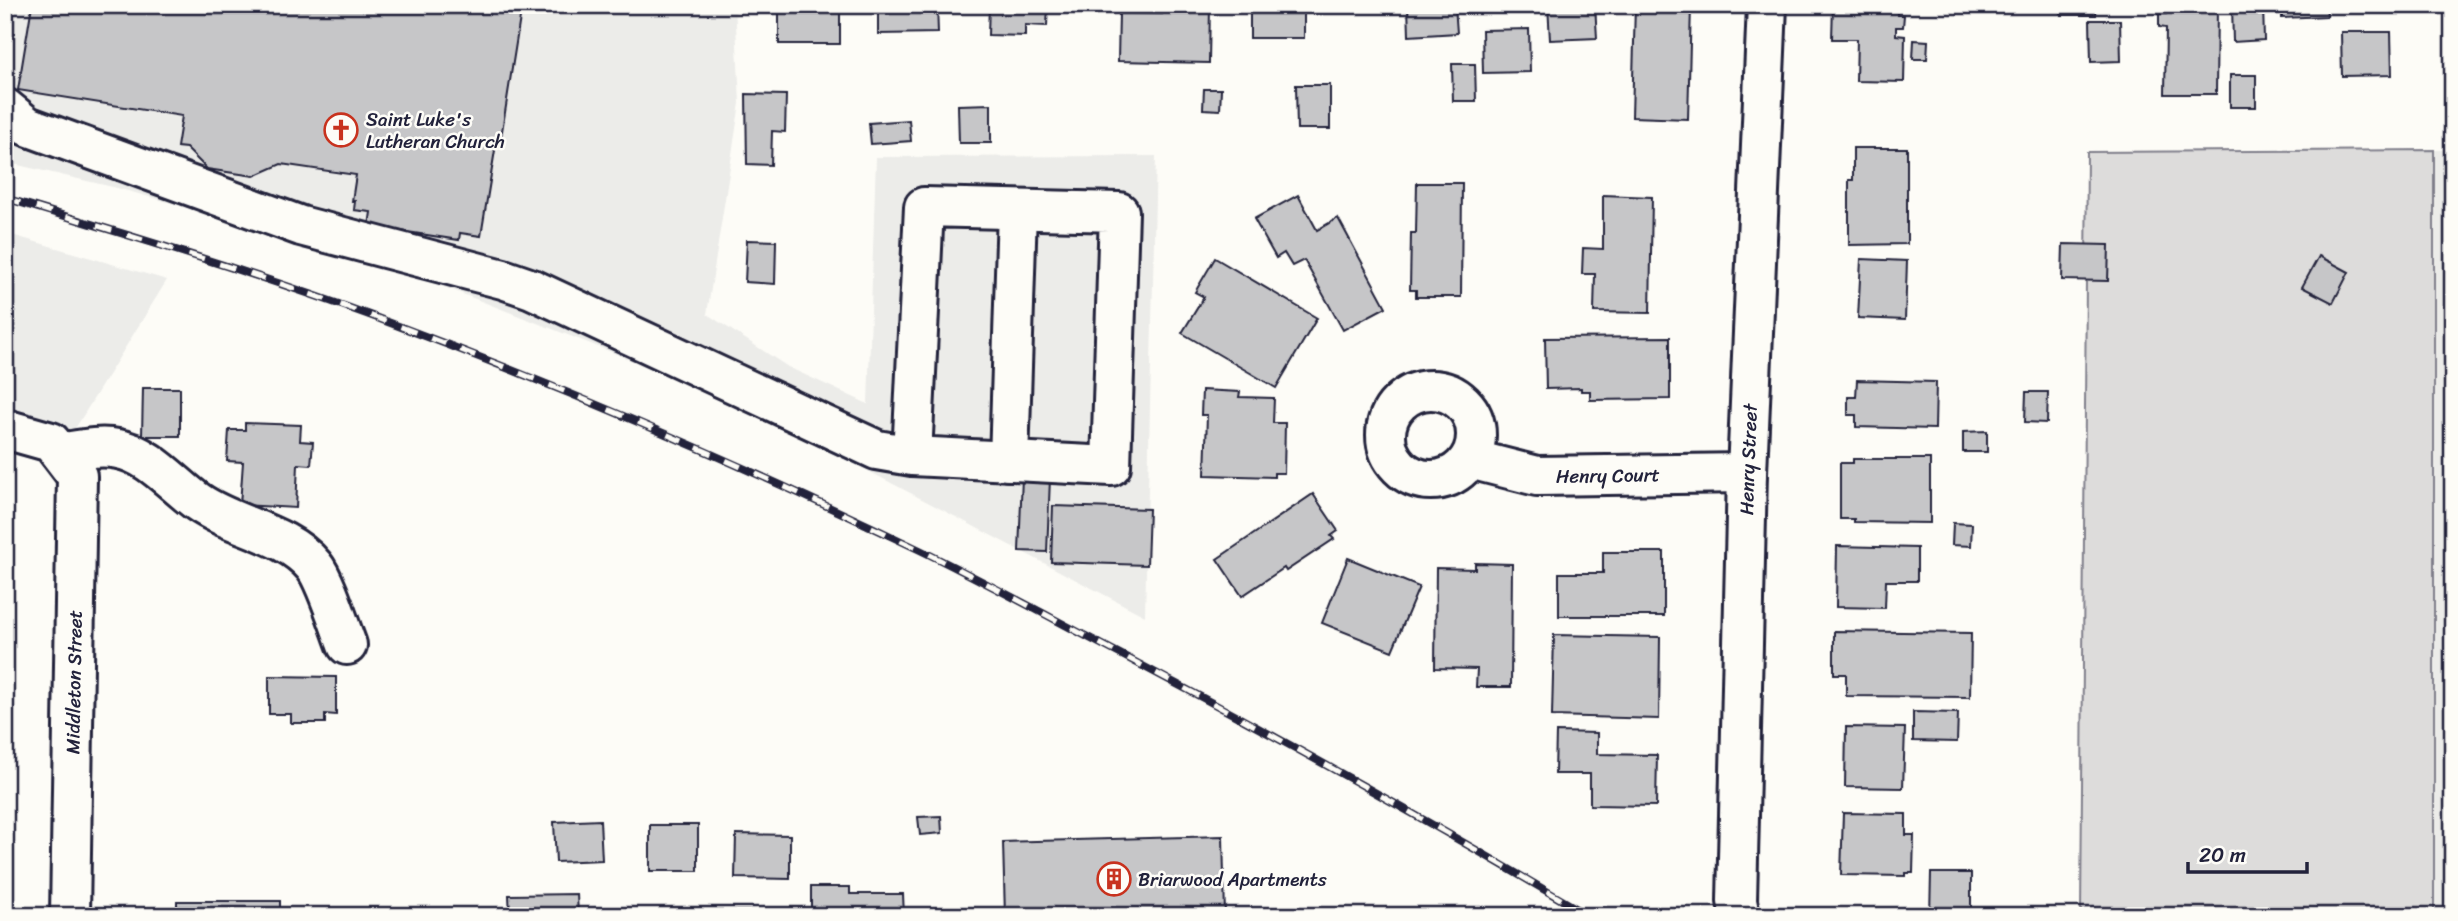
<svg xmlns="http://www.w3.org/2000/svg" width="2458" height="921" viewBox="0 0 2458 921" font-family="Sriracha,sans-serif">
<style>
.built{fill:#ecece9}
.green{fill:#dddcdb;stroke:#807f8b;stroke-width:2}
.building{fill:#c6c6c8;stroke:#22223b;stroke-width:2}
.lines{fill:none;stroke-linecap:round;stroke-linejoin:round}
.minor-casing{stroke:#22223b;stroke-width:44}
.minor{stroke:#fdfcf7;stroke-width:38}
.rail-casing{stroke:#22223b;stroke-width:8}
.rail{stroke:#fdfcf7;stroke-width:5;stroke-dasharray:16;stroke-linecap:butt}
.labels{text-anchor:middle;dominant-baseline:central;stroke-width:5;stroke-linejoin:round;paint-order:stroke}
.poi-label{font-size:19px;fill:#22223b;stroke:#fdfcf7;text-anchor:start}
.street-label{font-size:19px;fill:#22223b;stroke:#fdfcf7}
</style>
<rect width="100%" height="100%" fill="#fdfcf7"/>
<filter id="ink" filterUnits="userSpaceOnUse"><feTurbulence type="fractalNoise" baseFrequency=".0143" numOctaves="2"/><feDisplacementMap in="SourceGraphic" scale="14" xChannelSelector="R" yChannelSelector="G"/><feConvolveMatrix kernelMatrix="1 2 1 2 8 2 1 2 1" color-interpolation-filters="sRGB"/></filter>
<g filter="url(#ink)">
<!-- built -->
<g class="built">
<polygon points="5,5 735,5 740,103 707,314 788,367 868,404 876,157 1156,156 1145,616 771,420 614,353 365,256 117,188 5,162"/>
<rect x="2434" y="150" width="19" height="766"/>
<polygon points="5,233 167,280 60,453 5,429"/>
</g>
<!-- green -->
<polygon class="green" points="2434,150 2434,916 2081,916 2087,152"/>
<!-- building -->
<g class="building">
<polygon points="32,5 522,5 500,144 496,144 481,236 460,233 459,240 369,226 371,212 354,210 355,201 352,201 356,175 281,164 254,176 207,169 186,148 177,147 182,116 18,90"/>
<rect x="779" y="5" width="61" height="39"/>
<polygon points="878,5 937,5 938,33 878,34"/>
<polygon points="989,5 1048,5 1047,26 1025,25 1025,36 988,35"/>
<polygon points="1162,5 1210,5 1209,63 1118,61 1119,13 1162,14"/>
<rect x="1250" y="5" width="54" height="33"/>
<polygon points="1408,5 1455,5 1457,33 1409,36"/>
<polygon points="1548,5 1595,5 1597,38 1550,40"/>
<polygon points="1635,5 1691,5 1688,119 1632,117"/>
<polygon points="1833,5 1897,5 1897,15 1904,15 1903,27 1896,27 1896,35 1905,36 1904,82 1856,81 1857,39 1832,39"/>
<rect x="2061" y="5" width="35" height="10"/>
<polygon points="2166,5 2217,5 2216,94 2165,94 2166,28 2159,27 2159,14 2166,14"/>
<polygon points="2232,5 2263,5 2264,40 2233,42"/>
<polygon points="2282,5 2326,5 2327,16 2282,18"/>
<polygon points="2090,20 2120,20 2121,61 2091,62"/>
<polygon points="1529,29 1530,72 1483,73 1482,30"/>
<polygon points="2341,32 2391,32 2392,75 2342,76"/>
<polygon points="1914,40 1928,41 1927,59 1913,59"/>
<polygon points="1452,64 1475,64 1476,101 1453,101"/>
<rect x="2230" y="75" width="26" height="32"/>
<polygon points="1296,85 1330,85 1330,129 1297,129"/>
<polygon points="1204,89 1221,89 1220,110 1203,109"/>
<polygon points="746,94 786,95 785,132 772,131 771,165 747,164"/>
<polygon points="991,104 991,143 959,143 958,105"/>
<polygon points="909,120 911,141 871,144 869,123"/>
<polygon points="1853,148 1907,148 1907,244 1849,245 1849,180 1853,180"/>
<polygon points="1417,183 1462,183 1461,297 1416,297 1416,290 1410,290 1411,233 1416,233"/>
<polygon points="1298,195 1317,230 1338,218 1386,307 1343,330 1304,260 1292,266 1284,253 1276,258 1254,219"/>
<polygon points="1603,195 1652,197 1650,313 1594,312 1595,274 1582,274 1583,248 1603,249"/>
<polygon points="747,240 776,241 775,284 745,282"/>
<polygon points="2063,244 2109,245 2108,281 2062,280"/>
<polygon points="2319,256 2349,272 2333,303 2302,287"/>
<polygon points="1215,258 1317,318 1276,388 1182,333 1204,297 1195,292"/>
<polygon points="1861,259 1907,261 1905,320 1858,318"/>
<polygon points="1670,337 1670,399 1590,400 1590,391 1581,391 1581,388 1546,389 1545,338"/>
<polygon points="1857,380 1936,382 1935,429 1856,427 1856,415 1848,415 1848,397 1856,397"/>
<polygon points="143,388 180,388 180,436 142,436"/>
<polygon points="1202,390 1240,392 1239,397 1274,398 1273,423 1285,423 1284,473 1274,473 1274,477 1205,475 1207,415 1201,415"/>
<polygon points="2026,392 2048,392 2047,423 2025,422"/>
<polygon points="245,423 301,425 300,441 313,442 311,465 298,464 296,508 240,505 243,462 227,461 229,430 245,430"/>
<polygon points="1987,431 1987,452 1963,452 1963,432"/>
<polygon points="1853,459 1930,459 1930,523 1854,522 1854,519 1840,519 1840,463 1853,463"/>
<polygon points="1022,477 1050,478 1047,552 1019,551"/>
<polygon points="1313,494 1338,531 1331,536 1334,539 1286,571 1284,568 1242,596 1217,559"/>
<polygon points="1053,506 1149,509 1147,565 1051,562"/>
<polygon points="1953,523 1972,524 1971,546 1952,545"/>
<polygon points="1837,546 1917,548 1917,581 1886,581 1885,608 1836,607"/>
<polygon points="1603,552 1664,552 1664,616 1559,616 1559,573 1603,573"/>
<polygon points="1348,558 1419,587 1392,651 1322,623"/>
<polygon points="1475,563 1512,564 1511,687 1476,687 1477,669 1435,668 1436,568 1475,569"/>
<polygon points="1834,631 1971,633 1970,697 1846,696 1846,674 1834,674"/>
<polygon points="1554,635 1660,637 1659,719 1552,716"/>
<polygon points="269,676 336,677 336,715 325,714 325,723 291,723 291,714 269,714"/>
<polygon points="1913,712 1958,713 1957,742 1913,741"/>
<polygon points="1846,727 1905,728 1903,788 1845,787"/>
<polygon points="1556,732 1597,733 1597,754 1657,755 1656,806 1590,805 1590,774 1555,774"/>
<polygon points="1843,813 1906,814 1906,835 1914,835 1913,873 1905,873 1905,876 1841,875"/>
<polygon points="941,816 942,833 920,835 918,817"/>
<polygon points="600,820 602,860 556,862 554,822"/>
<rect x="650" y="825" width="48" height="46"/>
<polygon points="736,834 790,835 790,879 735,878"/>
<polygon points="1223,836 1225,916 1005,916 1003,842"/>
<polygon points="1931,873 1971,873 1971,916 1930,916"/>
<polygon points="811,887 850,887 850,894 903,894 904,916 811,916"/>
<polygon points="577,894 578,916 510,916 509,895"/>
<rect x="177" y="901" width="103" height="15"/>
<rect x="620" y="911" width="64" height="5"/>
<rect x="717" y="911" width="54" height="5"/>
</g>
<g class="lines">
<defs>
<g id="minor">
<polyline points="5,108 27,126 301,226 503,279 532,289 877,450 912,456 1111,466 1119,212 924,207 912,456"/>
<circle cx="1431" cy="435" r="45"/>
<polyline points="5,429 51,442 77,476 70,916"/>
<path d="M60,453C79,450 99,445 118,449C149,454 174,485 198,502C234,527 286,532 314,566C325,579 340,627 347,645"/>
<path id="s1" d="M1470,459L1537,476L1747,473"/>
<polyline points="1009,461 1017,210"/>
<path id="s2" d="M1740,916L1737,901L1747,473L1767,5"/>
</g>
</defs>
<!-- minor casing -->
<use href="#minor" class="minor-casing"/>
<!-- minor -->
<use href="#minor" class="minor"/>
<defs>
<path id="rail" d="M5,198C128,235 252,272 372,316C558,385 741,464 920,550C988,583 1055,620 1122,655C1280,738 1436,825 1589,916"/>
</defs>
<!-- rail casing -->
<use href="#rail" class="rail-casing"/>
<!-- rail -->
<use href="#rail" class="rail"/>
</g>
</g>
<!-- icons -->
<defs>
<symbol id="church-ring" viewBox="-11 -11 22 22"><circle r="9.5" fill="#fdfcf7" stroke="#c8321e" stroke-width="1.5"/><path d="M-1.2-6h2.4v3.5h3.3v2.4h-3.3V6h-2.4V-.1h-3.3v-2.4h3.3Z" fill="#c8321e"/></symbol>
<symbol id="building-ring" viewBox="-11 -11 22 22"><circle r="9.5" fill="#fdfcf7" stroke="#c8321e" stroke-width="1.5"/><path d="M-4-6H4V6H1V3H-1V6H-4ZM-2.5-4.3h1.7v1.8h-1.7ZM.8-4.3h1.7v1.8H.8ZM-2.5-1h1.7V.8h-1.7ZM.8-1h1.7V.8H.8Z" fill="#c8321e"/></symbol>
</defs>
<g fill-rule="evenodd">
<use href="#church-ring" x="322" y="111" width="38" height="38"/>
<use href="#building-ring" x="1095" y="860" width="38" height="38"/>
</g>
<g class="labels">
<!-- poi labels -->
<g class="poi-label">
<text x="366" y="119">Saint Luke's<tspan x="366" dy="22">Lutheran Church</tspan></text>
<text x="1138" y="879">Briarwood Apartments</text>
</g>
<!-- street labels -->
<g class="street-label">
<text stroke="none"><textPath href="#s2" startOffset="457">Henry Street</textPath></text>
<text stroke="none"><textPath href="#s1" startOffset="140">Henry Court</textPath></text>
<text transform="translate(74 682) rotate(-89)">Middleton Street</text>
</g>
</g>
<!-- margin -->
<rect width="2458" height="921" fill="none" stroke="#fdfcf7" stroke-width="28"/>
<rect x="14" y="14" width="2430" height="893" fill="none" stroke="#22223b" stroke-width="2.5" filter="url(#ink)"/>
<!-- scale -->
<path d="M2188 862v10h119v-10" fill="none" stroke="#22223b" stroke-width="3.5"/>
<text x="2199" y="862" font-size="21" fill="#22223b" stroke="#fdfcf7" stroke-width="5" paint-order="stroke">20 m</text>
</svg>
